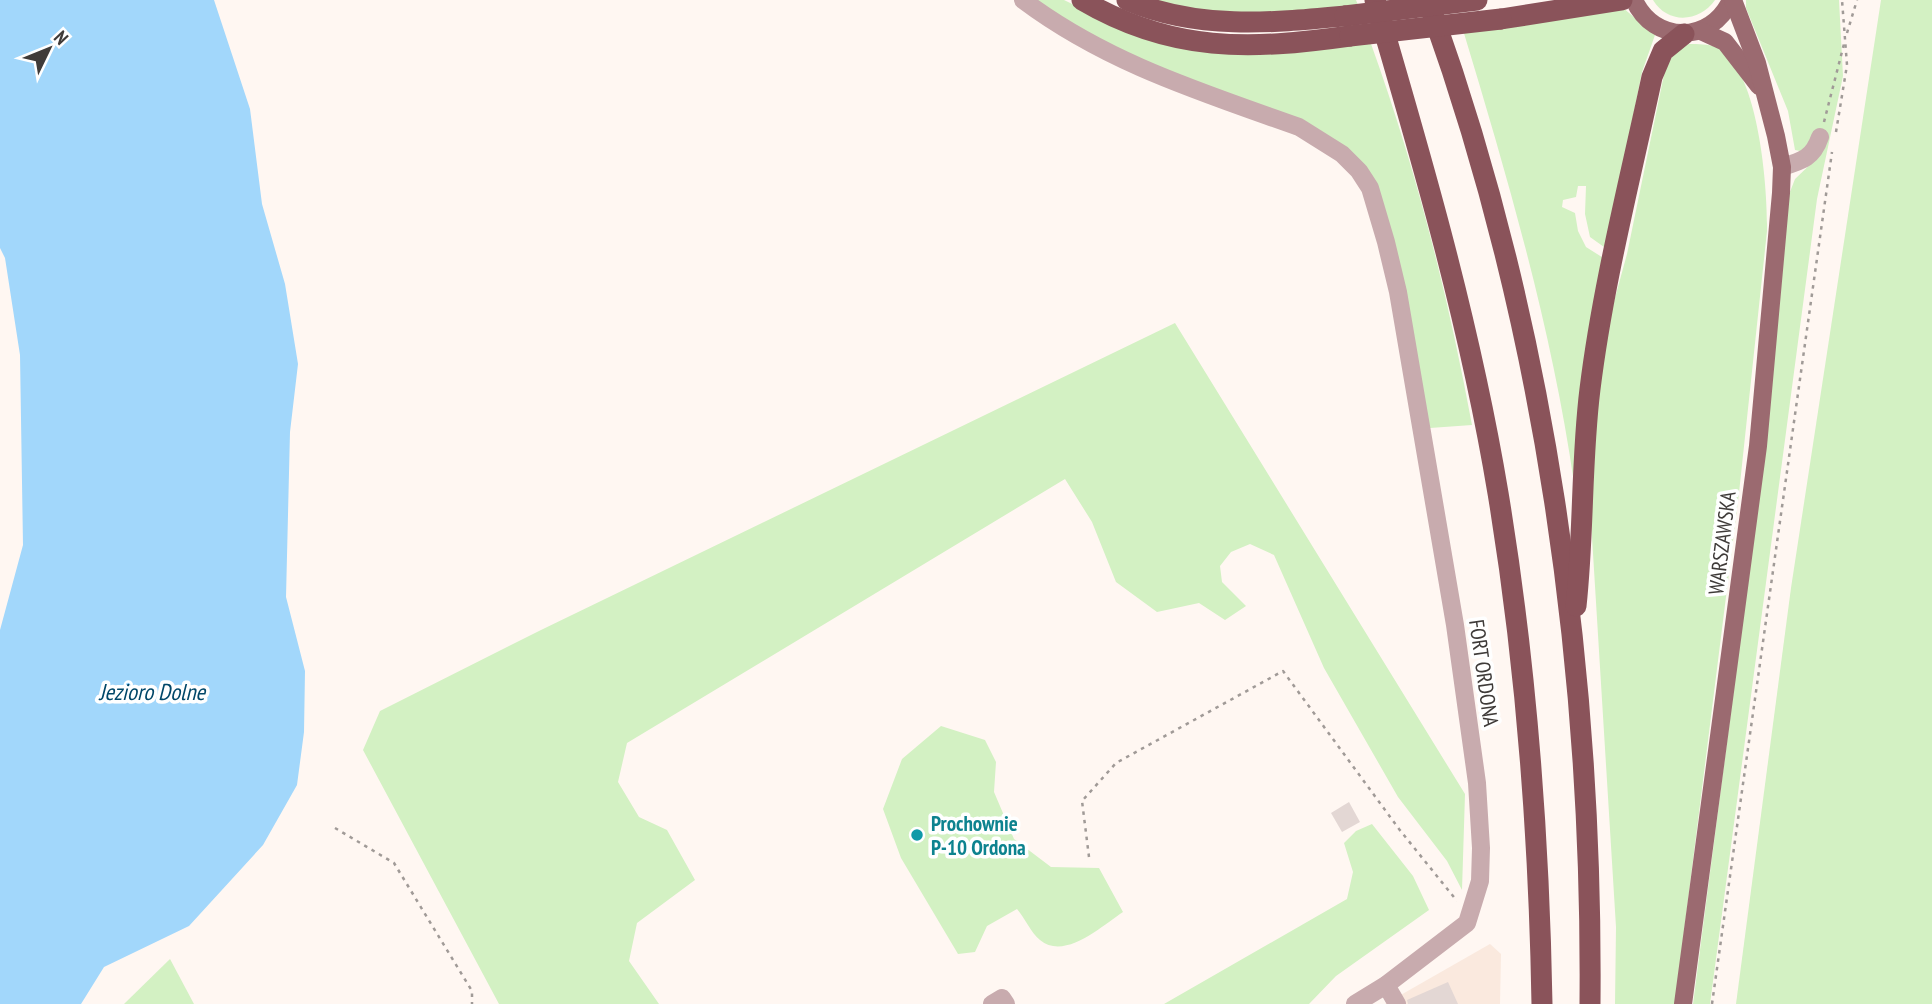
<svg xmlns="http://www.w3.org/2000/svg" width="1932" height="1004" viewBox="0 0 1932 1004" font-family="'PT Sans Narrow',sans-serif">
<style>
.built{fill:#fae9de}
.green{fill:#d3f1c3}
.water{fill:#a2d7fb}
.building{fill:#e3d7d4}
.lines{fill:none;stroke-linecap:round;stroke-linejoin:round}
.path{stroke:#a09a97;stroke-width:2.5;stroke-dasharray:3.5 5;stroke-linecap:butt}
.minor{stroke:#c8abae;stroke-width:18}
.major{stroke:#9b6a70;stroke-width:18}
.highway{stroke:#8a535a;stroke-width:21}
.highway-bridge{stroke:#8a535a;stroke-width:21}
.culture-dot{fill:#0f9aa8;stroke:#fff;stroke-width:2.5}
.labels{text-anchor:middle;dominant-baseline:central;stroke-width:7;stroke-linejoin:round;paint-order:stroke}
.street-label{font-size:21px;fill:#3f3b39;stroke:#fff}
.culture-label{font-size:21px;font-weight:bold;fill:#0d838f;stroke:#fff;text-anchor:start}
.water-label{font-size:23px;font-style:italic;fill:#014769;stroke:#fff}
</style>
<rect width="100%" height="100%" fill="#fff7f2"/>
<!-- built -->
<polygon class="built" points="1490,944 1501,954 1500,1004 1385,1004"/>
<!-- green -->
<g class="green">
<path d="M1034,0H1064L1136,35L1370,41C1415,165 1448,295 1472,425L1430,428L1358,164L1116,52Z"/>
<polygon points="1152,0 1356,0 1358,5 1268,14 1219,14"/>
<path d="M1653,0H1715C1700,22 1668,25 1653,0Z"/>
<polygon points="1746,0 1839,0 1843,76 1817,199 1710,1004 1693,1004 1735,680 1788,197 1795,179 1820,155 1795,150 1788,111 1746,8"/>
<polygon points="1881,0 1932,0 1932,1004 1736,1004 1791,588"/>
<path d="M1622,7L1655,35L1642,72L1607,246L1604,247L1590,237L1585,214L1586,186H1578L1576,197L1563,200L1562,207L1575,213L1578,231L1586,247L1605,259L1574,483C1552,329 1508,179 1463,30Z"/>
<path d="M1689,44C1698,44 1708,44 1716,47C1759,66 1768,190 1767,231L1739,493L1675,1004H1615L1616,927L1591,521L1598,390L1610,316L1627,254L1666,65L1679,48Z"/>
<polygon points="1175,323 1465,794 1462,890 1447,861 1398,797 1324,668 1274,555 1250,544 1231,552 1220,566 1222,582 1246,606 1225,620 1199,603 1157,612 1116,582 1092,522 1065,479 627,743 618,782 639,817 667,830 695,880 637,923 629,961 659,1004 499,1004 363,750 380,711 541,630"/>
<path d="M941,726L985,740L996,762L994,792L1014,839L1051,867L1099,868L1123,912C1103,925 1065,961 1040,940C1031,933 1025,918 1017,909L987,926L975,952L958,954L901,858L883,809L902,759Z"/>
<polygon points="1372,824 1413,876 1429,910 1336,976 1309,1004 1164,1004 1347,899 1353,872 1344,843 1356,831"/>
<polygon points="170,959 194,1004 124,1004"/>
</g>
<!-- water -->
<polygon class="water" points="0,0 214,0 250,109 262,204 285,284 298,364 290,432 286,597 305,671 304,732 297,785 263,845 189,926 104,967 81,1004 0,1004 0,630 23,545 20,355 5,258 0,248"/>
<!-- building -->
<g class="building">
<polygon points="1349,802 1360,822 1342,832 1331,813"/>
<polygon points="1448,982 1458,1004 1408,1004 1407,1000"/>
</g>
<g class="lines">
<!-- path -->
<g class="path">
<polyline points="1847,33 1857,0"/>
<polyline points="1824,122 1845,40"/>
<polyline points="1836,132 1847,65 1842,0"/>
<polyline points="335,828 394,863 472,991 472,1004"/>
<polyline points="1089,857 1082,801 1116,763 1283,671 1399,829 1457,901"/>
<polyline points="1712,1004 1832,152"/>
</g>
<!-- minor -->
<g class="minor">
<path d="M1023,0C1107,63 1201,92 1299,127L1342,154L1359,171L1370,188L1386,242L1398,292L1455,625L1477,783L1481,848L1480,881L1467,923L1386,985L1355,1004"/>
<path d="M1782,167C1802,161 1813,158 1820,137"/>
<polyline points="1386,985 1397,1004"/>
<polyline points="992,1004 1002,998 1006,1004"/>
</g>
<!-- major -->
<g class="major">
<path d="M1634,0C1654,44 1711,44 1731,0"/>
<polyline points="1701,31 1725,42 1759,86"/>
<polyline points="1683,1004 1758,446 1781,193 1782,167 1776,136 1757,63 1733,0"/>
</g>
<!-- highway -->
<g class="highway">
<path d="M1082,0C1172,53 1250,50 1350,36"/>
<path d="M1127,0C1198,30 1270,23 1345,16"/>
<path d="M1375,0C1423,163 1470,325 1498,493C1526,662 1539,833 1542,1004"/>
<path d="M1432,12C1545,327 1593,670 1590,1004"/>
<polyline points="1501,19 1622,0"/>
<path d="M1576,606C1584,533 1581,461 1590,389C1603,284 1630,180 1652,77L1663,51L1684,34"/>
</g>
<!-- highway-bridge -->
<g class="highway-bridge">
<polyline points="1345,16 1477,0"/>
<polyline points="1350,36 1501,19"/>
</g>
</g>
<!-- markers -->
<circle class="culture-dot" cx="917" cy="835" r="7"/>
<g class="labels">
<!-- street labels -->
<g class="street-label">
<text transform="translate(1722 543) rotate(-83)">WARSZAWSKA</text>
<text transform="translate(1484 673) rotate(82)">FORT ORDONA</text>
</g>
<!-- culture labels -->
<g class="culture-label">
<text x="931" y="823">Prochownie<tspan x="931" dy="24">P-10 Ordona</tspan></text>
</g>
<!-- water labels -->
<g class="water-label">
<text x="152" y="691">Jezioro Dolne</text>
</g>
</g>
<!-- north arrow -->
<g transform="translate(49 49) rotate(47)" stroke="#ffffff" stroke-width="5" paint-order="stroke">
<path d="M0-5L12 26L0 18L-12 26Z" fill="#3f3b39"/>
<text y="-10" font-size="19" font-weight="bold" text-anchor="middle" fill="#3f3b39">N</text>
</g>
</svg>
